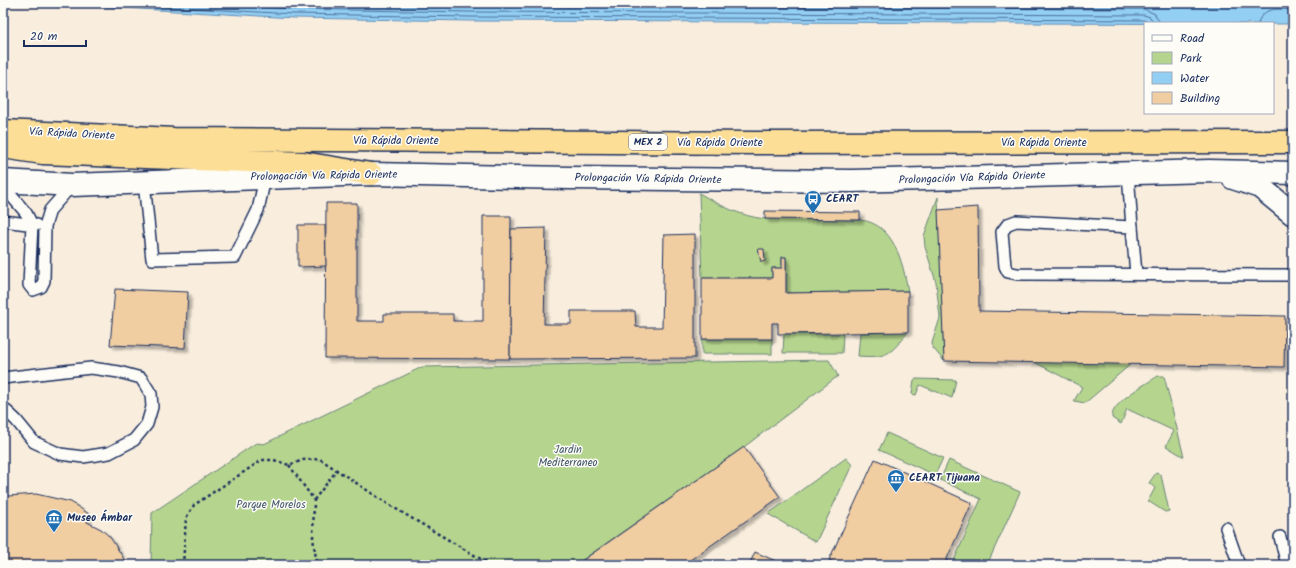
<svg xmlns="http://www.w3.org/2000/svg" width="1296" height="568" viewBox="0 0 1296 568" font-family="Kalam,sans-serif">
<style>
.green{fill:#b5d58e;stroke:#688276}
.water{fill:#93cef3;stroke:#638eb7}
.lines{fill:none;stroke-linecap:round;stroke-linejoin:round}
.shore{stroke:#4b6f9a;stroke-width:1}
.building{fill:#f1cda2;stroke:#1b2f5e;filter:url(#shadow)}
.service-casing{stroke:#1b2f5e;stroke-width:14}
.secondary-casing{stroke:#1b2f5e;stroke-width:25}
.trunk-casing{stroke:#1b2f5e;stroke-width:25}
.path{stroke:#1b2f5e;stroke-width:2.5;stroke-dasharray:3 3;stroke-linecap:butt}
.service{stroke:#fdfcf7;stroke-width:11}
.secondary{stroke:#fdfcf7;stroke-width:22}
.trunk{stroke:#fdde96;stroke-width:22}
.labels{text-anchor:middle;dominant-baseline:central;stroke-width:3;stroke-linejoin:round;paint-order:stroke}
.shield{fill:#fdfcf7;stroke:#5f6c8c;stroke-width:1}
.shield-label{font-size:10px;font-weight:bold;fill:#1b2f5e}
.street-label{font-size:11px;fill:#1b2f5e;stroke:#fdfcf7}
.poi-label{font-size:11px;font-weight:bold;fill:#1b2f5e;stroke:#fdfcf7;text-anchor:start}
.park-label{font-size:11px;fill:#42586a;stroke:#fdfcf7}
</style>
<defs>
<filter id="shadow"><feDropShadow dx="3.5" dy="3.5" stdDeviation="1" flood-color="#0004"/></filter>
</defs>
<rect width="100%" height="100%" fill="#f9eede"/>
<filter id="ink" filterUnits="userSpaceOnUse"><feTurbulence type="fractalNoise" baseFrequency=".025" numOctaves="2"/><feDisplacementMap in="SourceGraphic" scale="8" xChannelSelector="R" yChannelSelector="G"/><feConvolveMatrix kernelMatrix="1 2 1 2 8 2 1 2 1" color-interpolation-filters="sRGB"/></filter>
<g filter="url(#ink)">
<!-- green -->
<g class="green">
<path d="M699,193C721,206 740,216 765,219L860,220C894,223 903,263 908,291L786,293V257L782,258V268H772V278H702Z"/>
<polygon points="938,197 944,361 933,348 932,343 940,318 936,282 925,247 924,236"/>
<path d="M908,332C890,355 887,358 858,356L860,333Z"/>
<polygon points="784,334 843,334 842,353 783,353"/>
<rect x="702" y="339" width="70" height="15"/>
<polygon points="829,360 838,376 744,447 578,563 581,565 151,565 152,513 256,443 264,444 422,367"/>
<polygon points="1034,362 1131,364 1085,403 1074,401 1082,387"/>
<path d="M1158,376H1164L1184,457L1166,446L1174,431L1127,409L1121,424L1112,418C1110,403 1146,384 1158,376Z"/>
<polygon points="916,379 956,380 952,398 920,385 916,395 912,394 914,380"/>
<polygon points="887,433 943,458 935,475 879,450"/>
<polygon points="846,458 852,465 816,542 768,514"/>
<polygon points="949,460 1020,492 987,565 952,565 981,499 940,480"/>
<polygon points="1156,473 1161,475 1169,511 1165,512 1148,501 1155,488 1149,483"/>
</g>
<!-- water -->
<polygon class="water" points="39,3 1293,3 1293,24 470,21 293,18"/>
<g class="lines">
<!-- shore -->
<g class="shore">
<polyline points="98,3 293,14 470,17 1144,20 1148,23"/>
<polyline points="185,3 293,9 470,12 1144,15 1150,17 1154,23"/>
<polyline points="290,3 470,6 1144,9 1155,14 1160,23"/>
<path d="M1258,23C1263,6 1279,9 1293,10"/>
</g>
</g>
<!-- building -->
<g class="building">
<polygon points="326,203 357,203 357,321 384,321 384,314 453,314 453,321 483,321 483,216 511,216 510,359 325,358"/>
<polygon points="978,207 979,311 1285,316 1284,367 944,361 938,210"/>
<polygon points="765,211 860,212 860,220 765,219"/>
<polygon points="298,225 325,225 326,266 298,267"/>
<polygon points="546,228 544,324 571,324 571,311 635,311 636,327 662,327 664,235 695,234 695,358 510,359 511,229"/>
<polygon points="758,249 764,249 765,261 761,262"/>
<polygon points="782,257 786,257 786,293 908,291 908,332 778,334 778,323 772,323 772,339 702,339 702,278 772,278 772,268 782,268"/>
<polygon points="115,289 188,292 185,348 110,345"/>
<polygon points="744,447 780,497 683,565 576,565"/>
<polygon points="875,459 972,503 944,565 840,565 829,560"/>
<polygon points="36,494 71,502 89,514 87,522 101,529 110,537 128,565 3,565 3,498 8,496"/>
<polygon points="755,552 785,565 749,565"/>
</g>
<g class="lines">
<defs>
<g id="service">
<polyline points="1128,173 1132,227"/>
<polyline points="144,182 152,259 235,257 258,210 265,178"/>
<polyline points="3,186 26,213 32,225 29,285 33,290 41,287 44,281 45,226 50,210 72,185"/>
<polyline points="3,221 36,225"/>
<polyline points="1136,274 1132,227 1016,221 1008,224 1002,232 1005,266 1008,272 1017,274 1293,275"/>
<polyline points="3,378 91,368 119,372 141,378 151,394 152,407 147,424 134,440 109,453 83,457 60,454 34,442 16,420 3,408"/>
<polyline points="1226,528 1239,565"/>
<polyline points="1280,537 1287,565"/>
</g>
<g id="secondary">
<polyline points="1233,178 1260,187 1293,214"/>
<polyline points="3,181 72,185 371,174 570,178 852,181 1209,171 1293,173"/>
</g>
<g id="trunk">
<polyline points="3,131 174,139 756,143 1293,142"/>
<polyline points="3,147 43,153 303,163 371,174"/>
</g>
</defs>
<!-- service casing -->
<use href="#service" class="service-casing"/>
<!-- secondary casing -->
<use href="#secondary" class="secondary-casing"/>
<!-- trunk casing -->
<use href="#trunk" class="trunk-casing"/>
<!-- path -->
<g class="path">
<polyline points="289,465 314,500 313,538 317,565"/>
<polyline points="314,500 337,470"/>
<polyline points="183,565 186,518 194,505 262,460 274,460 289,465 303,460 320,459 391,506 491,565"/>
</g>
<!-- service -->
<use href="#service" class="service"/>
<!-- secondary -->
<use href="#secondary" class="secondary"/>
<!-- trunk -->
<use href="#trunk" class="trunk"/>
</g>
</g>
<!-- icons -->
<defs>
<symbol id="bus-pin" viewBox="-11 -11 22 30"><path d="M0 17L-7.5 6A9.5 9.5 0 1 1 7.5 6Z" fill="#1f6fb2" stroke="#fdfcf7"/><path d="M-5-6H5V4H4V6H2V4H-2V6H-4V4H-5ZM-3.5-4V0h7V-4ZM-3.5 1.2v1.5H-2V1.2ZM2 1.2v1.5H3.5V1.2Z" fill="#fff"/></symbol>
<symbol id="museum-pin" viewBox="-11 -11 22 30"><path d="M0 17L-7.5 6A9.5 9.5 0 1 1 7.5 6Z" fill="#1f6fb2" stroke="#fdfcf7"/><path d="M0-6L6-3V-2H-6V-3ZM-5-1h2V3h-2ZM-1-1h2V3h-2ZM3-1h2V3H3ZM-6 4H6V6H-6Z" fill="#fff"/></symbol>
</defs>
<g fill-rule="evenodd">
<use href="#bus-pin" x="803" y="189" width="20" height="27"/>
<use href="#museum-pin" x="886" y="468" width="20" height="27"/>
<use href="#museum-pin" x="44" y="508" width="20" height="27"/>
</g>
<g class="labels">
<!-- shield labels -->
<rect class="shield" x="629" y="134" width="38" height="16" rx="3"/>
<g class="shield-label">
<text x="648" y="142">MEX 2</text>
</g>
<!-- street labels -->
<g class="street-label">
<text transform="translate(72 134) rotate(3)">Vía Rápida Oriente</text>
<text x="396" y="141">Vía Rápida Oriente</text>
<text x="720" y="143">Vía Rápida Oriente</text>
<text x="1044" y="143">Vía Rápida Oriente</text>
<text transform="translate(324 176) rotate(-1)">Prolongación Vía Rápida Oriente</text>
<text transform="translate(972 178) rotate(-2)">Prolongación Vía Rápida Oriente</text>
<text transform="translate(648 179) rotate(1)">Prolongación Vía Rápida Oriente</text>
</g>
<!-- poi labels -->
<g class="poi-label">
<text x="826" y="199">CEART</text>
<text x="909" y="478">CEART Tijuana</text>
<text x="67" y="518">Museo Ámbar</text>
</g>
<!-- park labels -->
<g class="park-label">
<text x="568" y="450">Jardin<tspan x="568" dy="13">Mediterraneo</tspan></text>
<text x="271" y="505">Parque Morelos</text>
</g>
</g>
<!-- margin -->
<rect width="1296" height="568" fill="none" stroke="#fdfcf7" stroke-width="16"/>
<rect x="8" y="8" width="1280" height="552" fill="none" stroke="#1b2f5e" stroke-width="1.5" filter="url(#ink)"/>
<!-- legend -->
<rect x="1144" y="22" width="130" height="92" fill="#fdfcf7" stroke="#a3aaba"/>
<rect x="1152" y="35" width="20" height="6" fill="#fdfcf7" stroke="#a3aaba"/>
<text x="1180" y="42" font-size="12" fill="#1b2f5e">Road</text>
<rect x="1152" y="52" width="20" height="12" fill="#b5d58e" stroke="#a3aaba"/>
<text x="1180" y="62" font-size="12" fill="#1b2f5e">Park</text>
<rect x="1152" y="72" width="20" height="12" fill="#93cef3" stroke="#a3aaba"/>
<text x="1180" y="82" font-size="12" fill="#1b2f5e">Water</text>
<rect x="1152" y="92" width="20" height="12" fill="#f1cda2" stroke="#a3aaba"/>
<text x="1180" y="102" font-size="12" fill="#1b2f5e">Building</text>
<!-- scale -->
<path d="M24 40v6h62v-6" fill="none" stroke="#1b2f5e" stroke-width="2"/>
<text x="30" y="40" font-size="12" fill="#1b2f5e" stroke="#fdfcf7" stroke-width="3" paint-order="stroke">20 m</text>
</svg>
